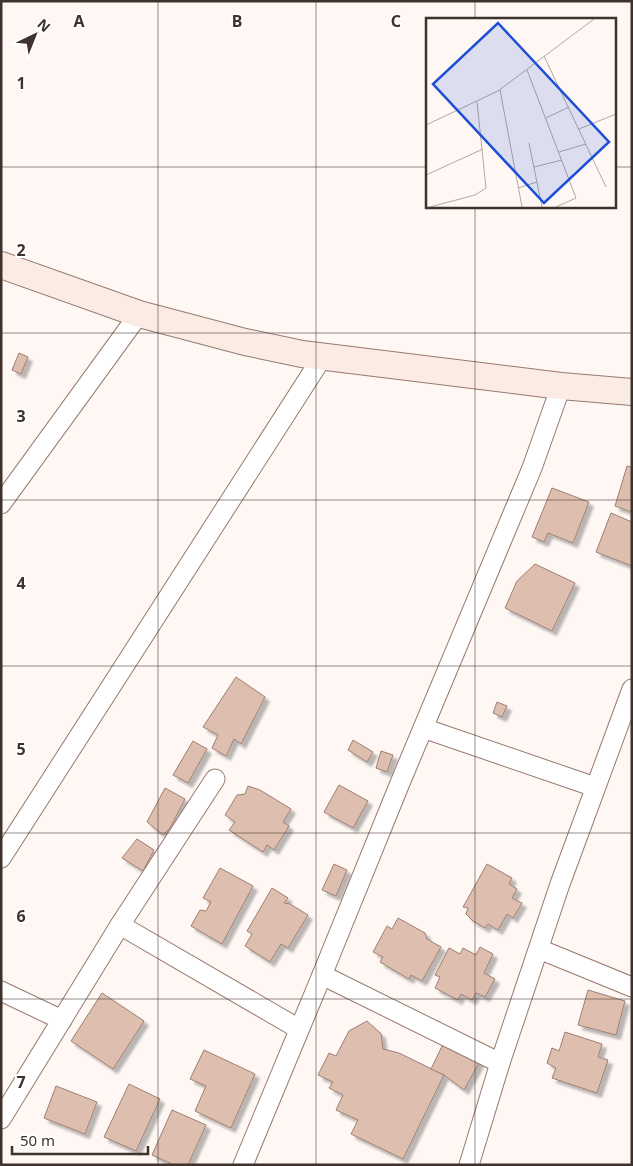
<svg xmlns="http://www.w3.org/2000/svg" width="633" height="1166" viewBox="0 0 633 1166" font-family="'Noto Sans',sans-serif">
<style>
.building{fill:#debeaf;stroke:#9d7f71;filter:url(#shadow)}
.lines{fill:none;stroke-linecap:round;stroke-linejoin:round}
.minor-casing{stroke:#97796d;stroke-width:21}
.secondary-casing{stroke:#97796d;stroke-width:28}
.minor{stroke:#fff;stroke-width:19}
.secondary{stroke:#faece5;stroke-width:26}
.grid{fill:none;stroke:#3f322d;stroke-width:1;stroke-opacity:0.55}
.inset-road{fill:none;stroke:#b2a8a4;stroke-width:1}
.view{fill:#1d4ed8;fill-opacity:0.15;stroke:#1d4ed8;stroke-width:2.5}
.inset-edge{fill:none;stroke:#3f322d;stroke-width:2.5}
.grid-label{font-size:16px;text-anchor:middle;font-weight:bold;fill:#3f322d;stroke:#fff;stroke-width:4;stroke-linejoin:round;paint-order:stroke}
</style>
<defs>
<filter id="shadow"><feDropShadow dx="4.5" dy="4.5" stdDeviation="1" flood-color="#0004"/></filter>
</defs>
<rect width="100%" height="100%" fill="#fef7f4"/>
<!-- building -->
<g class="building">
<polygon points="19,353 28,357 21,374 12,370"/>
<polygon points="627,466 632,467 632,512 615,506"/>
<polygon points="552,488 589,502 573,543 548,533 544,542 532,537"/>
<polygon points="611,513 632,522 632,566 596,552"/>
<polygon points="535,564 575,583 552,631 505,608 517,581"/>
<polygon points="236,677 265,697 241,744 234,739 226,756 212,748 218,735 203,727"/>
<polygon points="497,702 507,706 502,717 493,713"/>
<polygon points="353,740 373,752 367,762 348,750"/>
<polygon points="193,741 207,749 188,783 173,775"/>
<polygon points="381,751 393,755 387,772 376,768"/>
<polygon points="339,785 368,801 353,828 324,812"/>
<polygon points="248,786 260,790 291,809 283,822 289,826 274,850 267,845 263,852 229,830 235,822 225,815 237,795 245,794"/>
<polygon points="165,788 185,799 170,828 163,835 147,822"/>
<polygon points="137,839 154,850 143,871 122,858"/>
<polygon points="334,864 347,870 336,896 322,890"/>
<polygon points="487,864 512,878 509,884 517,889 512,898 522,903 513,918 507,914 498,930 488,924 485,928 473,921 466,914 468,908 463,907"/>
<polygon points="220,868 253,886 222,944 191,926 200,910 206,911 211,902 203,898"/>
<polygon points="272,888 288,898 284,903 290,904 308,915 288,948 281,944 270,962 245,946 252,934 247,931"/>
<polygon points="398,918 425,933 427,939 441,947 422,981 411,975 409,979 380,962 383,957 373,952 387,926 392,929"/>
<polygon points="480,947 493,954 484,973 495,979 485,997 476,993 472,1000 461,994 458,1000 435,988 440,977 435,975 449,948 460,954 463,948 476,955"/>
<polygon points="588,990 625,1001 616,1035 578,1025"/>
<polygon points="102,993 144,1021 113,1069 71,1041"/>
<polygon points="367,1021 381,1034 383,1049 399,1053 444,1075 403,1159 351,1134 358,1120 336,1110 343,1095 329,1088 333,1082 318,1075 329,1053 336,1056 349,1031"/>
<polygon points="565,1032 602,1044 598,1057 608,1060 597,1093 552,1078 556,1068 547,1063 552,1048 559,1051"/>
<polygon points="444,1042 480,1061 464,1090 444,1075 431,1069"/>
<polygon points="204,1050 255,1074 231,1128 195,1111 206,1086 190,1079"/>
<polygon points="129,1084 160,1099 136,1151 104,1137"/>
<polygon points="56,1086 97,1102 85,1134 44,1118"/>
<polygon points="172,1110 206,1125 188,1165 174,1165 152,1155"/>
</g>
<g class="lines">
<defs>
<g id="minor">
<polyline points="1,504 139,314"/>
<polyline points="423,728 595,787"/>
<polyline points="1,858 323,356"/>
<polyline points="120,925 299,1029"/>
<polyline points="539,949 632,987"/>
<polyline points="322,975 500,1063"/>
<polyline points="1,991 62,1020"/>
<polyline points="1,1119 120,925 215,779"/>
<polyline points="243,1165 322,975 400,783 532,468 561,386"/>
<polyline points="469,1165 500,1063 560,884 632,689"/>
</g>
<polyline id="secondary" points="1,265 139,314 245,342 302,354 561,386 632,392"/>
</defs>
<!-- minor casing -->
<use href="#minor" class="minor-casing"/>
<!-- secondary casing -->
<use href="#secondary" class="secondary-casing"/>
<!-- minor -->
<use href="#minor" class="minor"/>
<!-- secondary -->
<use href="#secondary" class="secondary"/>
</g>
<!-- grid -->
<path class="grid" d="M158,1V1165M316,1V1165M475,1V19M1,167H427M614,167H632M475,206V1165M1,333H632M1,500H632M1,666H632M1,833H632M1,999H632"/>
<!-- overview -->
<g transform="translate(426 18)">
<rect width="190" height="190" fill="#fef7f4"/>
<path class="inset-road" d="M118,38L180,169M101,52L150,180L130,189M74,72L96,189M120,100L143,89M0,107L72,73L168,1M153,111L190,96M103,125L116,189M133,134L160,126M108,149L136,142M0,157L57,131M92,170L111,164M4,189L49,177L60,170L51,84"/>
<path class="view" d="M72,5L183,124L118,185L7,66Z"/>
<rect width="190" height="190" class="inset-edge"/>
</g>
<g class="grid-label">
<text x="79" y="27">A</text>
<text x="237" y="27">B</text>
<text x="396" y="27">C</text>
<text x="21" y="89">1</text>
<text x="21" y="256">2</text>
<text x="21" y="422">3</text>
<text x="21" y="589">4</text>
<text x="21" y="755">5</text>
<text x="21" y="922">6</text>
<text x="21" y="1088">7</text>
</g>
<!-- border -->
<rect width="633" height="1166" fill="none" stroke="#3f322d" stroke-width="5"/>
<!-- north arrow -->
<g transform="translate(35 35) rotate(43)" stroke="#ffffff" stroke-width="4" paint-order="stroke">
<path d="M0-4L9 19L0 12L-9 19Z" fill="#3f322d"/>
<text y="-8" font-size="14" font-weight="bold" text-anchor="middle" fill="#3f322d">N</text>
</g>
<!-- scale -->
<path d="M12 1146v8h136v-8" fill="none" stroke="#3f322d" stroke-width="2.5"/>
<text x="20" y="1146" font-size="15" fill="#3f322d" stroke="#ffffff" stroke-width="4" paint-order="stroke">50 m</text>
</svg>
